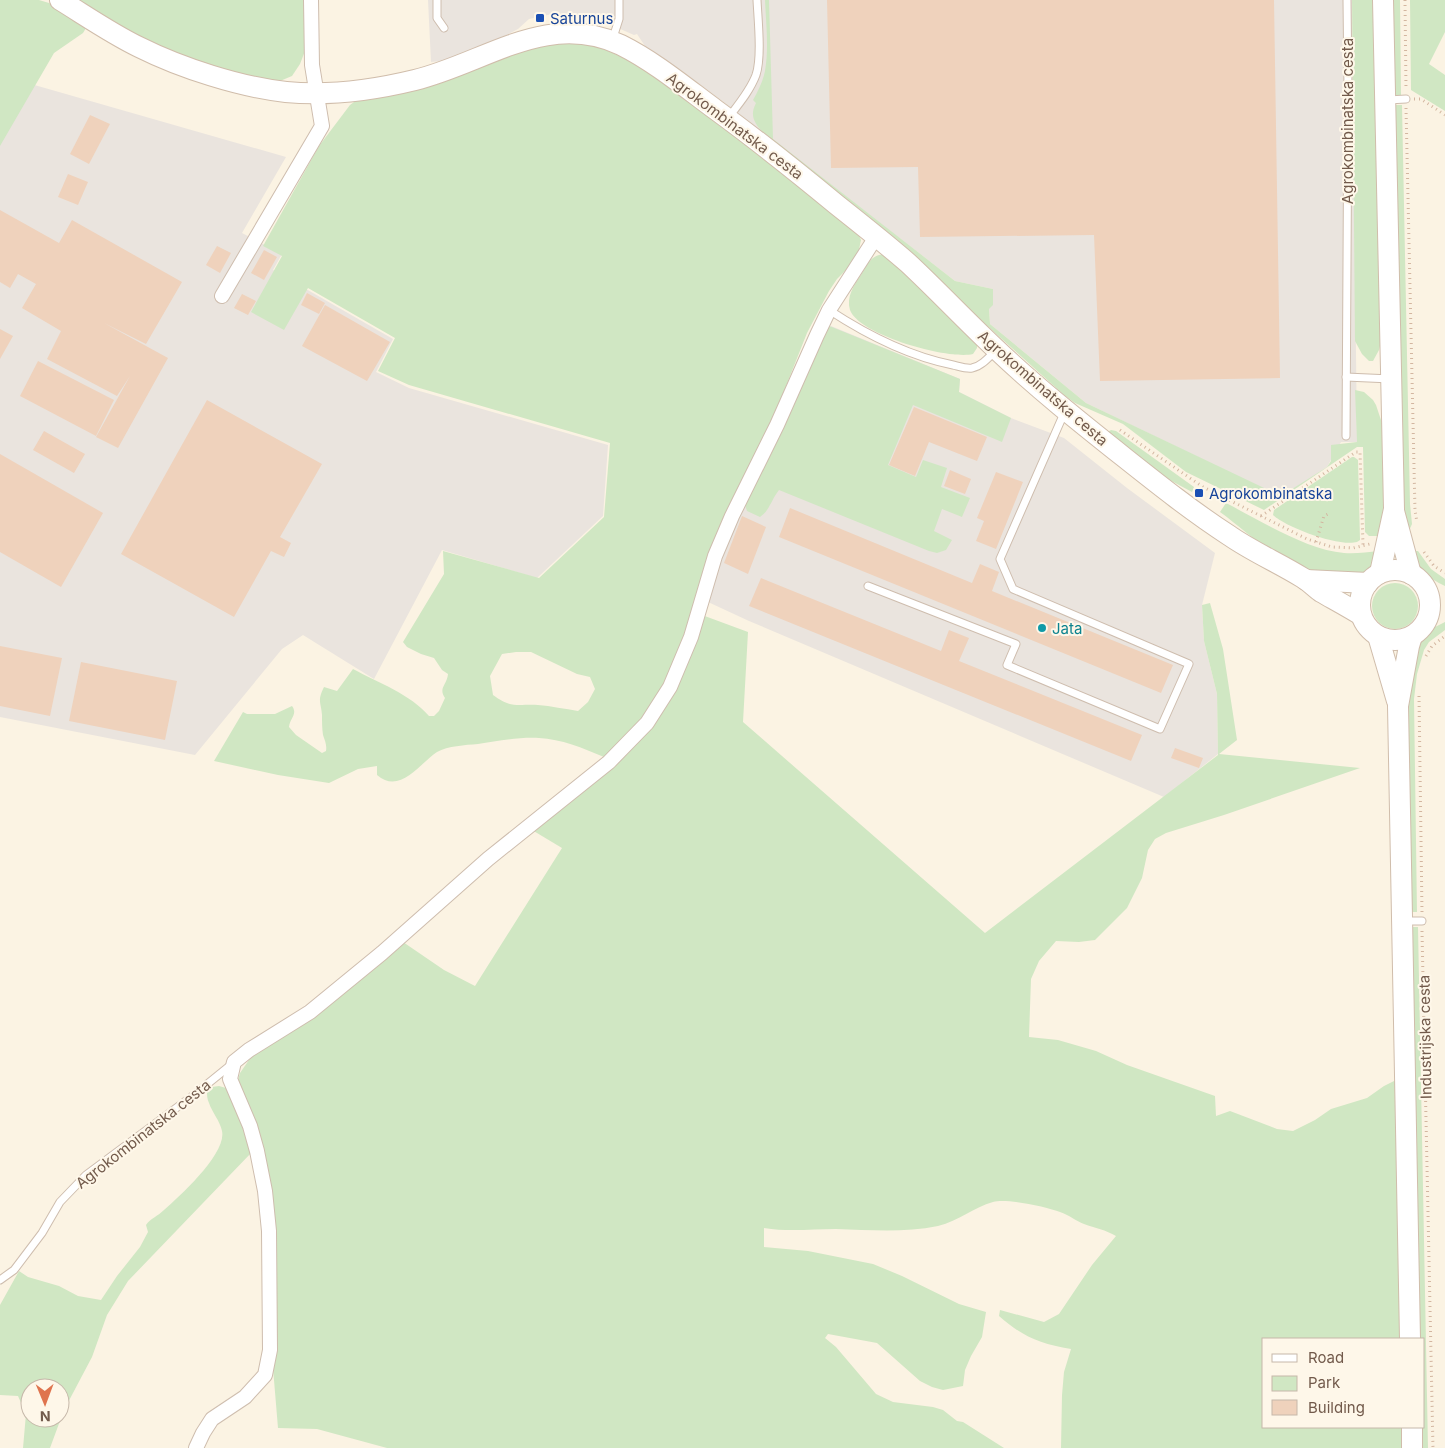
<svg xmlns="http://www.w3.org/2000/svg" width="1445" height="1448" viewBox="0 0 1445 1448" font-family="Inter,sans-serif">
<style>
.industrial{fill:#eae4de}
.green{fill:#d0e7c3;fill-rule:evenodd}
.building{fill:#efd2bc}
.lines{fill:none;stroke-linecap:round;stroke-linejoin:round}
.lane-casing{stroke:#cebdae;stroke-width:9}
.street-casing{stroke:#cebdae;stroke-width:16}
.secondary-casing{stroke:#d0bdab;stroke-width:22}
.path{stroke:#d3b6a0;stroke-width:3;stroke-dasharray:1 4;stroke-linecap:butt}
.lane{stroke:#fff;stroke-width:7}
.street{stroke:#fff;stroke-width:14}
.secondary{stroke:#fff;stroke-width:20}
.transit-dot{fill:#1a4fb4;stroke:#fef7e9;stroke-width:2}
.culture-dot{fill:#0f9aa8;stroke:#fef7e9;stroke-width:2}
.labels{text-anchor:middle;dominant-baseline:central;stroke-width:4;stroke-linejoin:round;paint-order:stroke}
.transit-label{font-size:15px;fill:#164399;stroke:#fef7e9;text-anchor:start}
.street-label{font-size:15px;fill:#725a4b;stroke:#fef7e9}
.culture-label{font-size:15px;fill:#0d838f;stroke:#fef7e9;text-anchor:start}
</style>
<rect width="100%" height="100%" fill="#fbf3e3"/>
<!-- industrial -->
<g class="industrial">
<polygon points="428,0 1352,0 1357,442 1341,442 1327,467 1281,497 1086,403 990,324 989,308 993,289 955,281 772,139 709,91 645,46 637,34 634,35 593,17 553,14 542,16 529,19 518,29 462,59 431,62"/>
<polygon points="31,84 286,157 242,233 282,254 273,270 393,339 376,372 409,388 608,445 603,516 537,578 442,550 374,679 303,635 282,649 195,755 0,717 0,143"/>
<polygon points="831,326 960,379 959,392 1011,418 1064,438 1127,488 1215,553 1202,605 1204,641 1217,694 1218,754 1164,797 749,621 708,602 719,561 736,518"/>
</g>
<!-- green -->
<g class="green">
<polygon points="0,0 39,0 49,3 86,28 83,33 54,53 0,146"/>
<polygon points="75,0 305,0 305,51 300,64 292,76 280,81 268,82 205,65 170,52 128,32"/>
<path d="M765,0H769L773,139L955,281L993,289V305L989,309L990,324L1086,403L1281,496L1327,467L1331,461V445L1357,442L1355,390L1364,392L1373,400L1376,405L1382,423L1385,509L1382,536H1369L1365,532L1363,447H1357L1264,510L1186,472L1123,424L1075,403L1064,395L983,322L907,249L767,137C757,126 748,118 756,103L753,100C758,91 763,81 765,71C769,48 766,23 765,0Z"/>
<polygon points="1352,0 1375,0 1381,342 1379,350 1373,361 1369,361 1362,354 1355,341"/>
<polygon points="1392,0 1400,0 1401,95 1394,95"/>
<polygon points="1410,0 1445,0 1445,32 1429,64 1445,75 1445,111 1411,90"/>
<path d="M559,42L579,43L601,48L638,64L690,100L857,231L861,240L857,259L837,279L829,291L807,333L682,649L653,708L626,739L604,757C583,748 561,739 539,738C519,737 497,741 478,744C465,745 448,746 437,752C419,764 400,795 377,775V766L358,769L329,783L278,775L214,761L243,712L247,714H275L292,706C298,714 290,718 289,727L296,735L322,753L326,751C327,745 325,741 323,735C322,728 322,722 322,715C321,702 317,701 324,687L337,691L353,669C379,683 410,694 429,716H434L439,711L445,698C438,688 447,685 448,674L442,670L434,658L421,654L407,647L403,642L444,574L443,551L539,578L604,517L610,443L409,385L378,371L395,338L308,288L284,330L251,312L282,256L263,246L319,146L350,105L358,99L508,54ZM516,652H531L577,674L590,677L595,689L588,702L578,711C565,709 551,706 538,705C517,704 512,709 493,695L490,676L502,654Z"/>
<polygon points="1394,105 1402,105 1410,504 1412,524 1407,535 1402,514"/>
<path d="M885,254L977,341V348L973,354C948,360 859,335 850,310C846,297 854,285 861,275C868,263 871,255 885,254Z"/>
<path d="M827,325L960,379L959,392L1011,418L1002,442L913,405L888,465L916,477L923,460L947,468L941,487L970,498L962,517L942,509L934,531L952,540L946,550L937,553L929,551L779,490C771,500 770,510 760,517L747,511L745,505Z"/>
<polygon points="1111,430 1116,431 1194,487 1192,492 1166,478 1108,432"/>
<path d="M1352,457H1354L1358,460L1360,540L1357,542C1339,547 1287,528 1273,515L1274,510Z"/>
<path d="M1226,503C1259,520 1307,550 1344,553C1356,554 1367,552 1379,551C1369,577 1365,576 1338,573C1329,572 1319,573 1311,570C1275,561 1249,533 1220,512Z"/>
<path d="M1412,551H1418L1431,569L1445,579V586C1428,578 1418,569 1412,551Z"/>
<circle cx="1395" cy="606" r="23"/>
<path d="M1210,603L1223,649L1237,740L1219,754L1360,768L1224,815L1166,833L1155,839L1148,850L1142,878L1127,908L1095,940L1079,942L1056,941L1039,961L1031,979L1029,1037L1058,1040L1096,1051L1127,1065L1215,1096L1216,1116L1230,1111L1277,1129L1293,1131L1315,1120L1331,1109L1367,1098L1384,1086L1396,1080L1402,1339H1264V1427H1403V1448H1061L1062,1395L1064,1372L1071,1349C1040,1344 1023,1337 999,1316L1000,1310L1044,1322L1059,1314L1092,1265L1116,1236C1106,1230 1095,1228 1084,1224C1076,1221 1069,1215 1060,1212C1047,1207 1007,1198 993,1202C974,1207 959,1221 938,1226C904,1233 870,1230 836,1229C812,1229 788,1232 764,1228V1247L808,1251L873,1264L902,1276L959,1304L986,1312L982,1337L971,1356L965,1370L963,1386L943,1390L932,1387L920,1381L877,1343L828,1334L825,1338L836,1347L876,1394L893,1402L933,1407L943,1410L957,1421L963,1422L1004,1448H387L317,1429L278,1428L273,1368L275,1350L270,1187L238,1080L240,1073L251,1057L281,1037L403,942L444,970L475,986L562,848L532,830C569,801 608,774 639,740L702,615L748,632L743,722L985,933L1218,755L1217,694L1204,641L1202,605Z"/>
<polygon points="1445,622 1445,630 1429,642 1424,650 1417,674 1414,699 1417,912 1410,912 1406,712 1417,645 1431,629"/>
<polygon points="1411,927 1418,927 1428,1448 1421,1448 1421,1427 1424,1427 1424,1339 1419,1339"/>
<path d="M219,1086L226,1088L240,1115L252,1152L128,1281L107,1315L92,1357L64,1410L50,1448H23L26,1414L18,1396L0,1395V1305L19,1271L28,1277L59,1286L78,1296L101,1300L117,1276L140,1247L148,1232L146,1225C151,1218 158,1216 164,1210C180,1196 227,1153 222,1131C220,1121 212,1112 209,1103C207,1099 207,1095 207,1091L212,1087ZM30,1388H60V1418H30Z"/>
</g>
<!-- building -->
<g class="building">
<polygon points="827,0 1274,0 1280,378 1100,381 1094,235 920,237 918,167 831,168"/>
<polygon points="90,115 110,124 89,164 70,154"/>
<polygon points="68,174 88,182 78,205 58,197"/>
<polygon points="0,210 59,243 72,220 182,282 146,344 104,323 168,358 118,448 96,437 130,376 117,396 47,359 61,331 22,308 36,284 18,274 10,288 0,282"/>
<polygon points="217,246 231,253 220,273 206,265"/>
<polygon points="264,250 277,257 264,280 251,273"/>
<polygon points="307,293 325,303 319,314 301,305"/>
<polygon points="242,294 256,301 248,315 234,308"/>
<polygon points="325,305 390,342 367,381 302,346"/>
<polygon points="0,329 13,336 0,359"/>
<polygon points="38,361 114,400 96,436 20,396"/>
<polygon points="207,400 322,464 280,537 291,543 284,557 271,551 234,617 121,554"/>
<polygon points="914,407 987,437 977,461 929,442 915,476 889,465"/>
<polygon points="44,431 85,454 74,473 33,450"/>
<polygon points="0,454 103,513 61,587 0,552"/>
<polygon points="950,470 971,479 965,494 944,486"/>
<polygon points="996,472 1023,482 996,549 976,541 984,521 977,518"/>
<polygon points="790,508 972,583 980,564 999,572 992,591 1173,665 1161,693 779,537"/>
<polygon points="742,516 766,527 748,574 724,563"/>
<polygon points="761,578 941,651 949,630 969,638 959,661 1142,735 1131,761 749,606"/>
<polygon points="0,646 62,658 50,716 0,706"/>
<polygon points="81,662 177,681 165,740 69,721"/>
<polygon points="1175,748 1203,758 1199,768 1171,758"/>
</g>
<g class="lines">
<defs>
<g id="lane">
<polyline points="437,0 437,18 444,28"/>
<polyline points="612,41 619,19 619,0"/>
<polyline points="1388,100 1406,99"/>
<path d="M728,118C738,105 750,91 756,75C762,57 758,20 757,0"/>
<path d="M829,310C867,335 908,356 953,365C958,366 966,369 972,368C982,366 989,357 996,350"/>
<polyline points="1346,377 1391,379"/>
<polyline points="1346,436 1348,89 1347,0"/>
<polyline points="868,586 1016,644 1007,665 1160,729 1189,664 1013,589 1000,559 1065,411"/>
<polyline points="1405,921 1422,921"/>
<polyline points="0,1280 14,1270 42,1233 60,1202 86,1175 195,1094 232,1064"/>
</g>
<g id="street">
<polyline points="222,296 322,126 312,65 311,0"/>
<polyline points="196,1448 203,1433 212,1419 245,1397 265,1375 270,1350 269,1231 265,1191 257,1151 250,1126 230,1079 234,1062 249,1050 310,1012 382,953 488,859 609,762 647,723 670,687 691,637 715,556 732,516 777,425 817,335 829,310 876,237"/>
</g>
<g id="secondary">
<path d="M60,0C86,16 112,34 139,47C181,68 240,87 286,92C328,96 374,90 415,80C485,63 547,10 621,45C655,62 686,88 716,110C757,140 797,172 837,205C861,224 885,243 908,263C938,291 966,321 996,349C1037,388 1081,423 1125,458C1159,485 1193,512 1230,536C1253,552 1279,563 1303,578C1310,582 1315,588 1321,592C1335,600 1348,607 1361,615"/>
<polyline points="1394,511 1411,574"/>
<circle cx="1395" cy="605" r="35"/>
<polyline points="1380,573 1394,509 1383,0"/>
<polyline points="1306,580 1368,583"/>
<polyline points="1378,636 1397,701"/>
<polyline points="1410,1339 1398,706 1409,646 1412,636"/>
<polyline points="1412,1427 1412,1448"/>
</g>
</defs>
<!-- lane casing -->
<use href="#lane" class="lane-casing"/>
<!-- street casing -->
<use href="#street" class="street-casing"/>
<!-- secondary casing -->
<use href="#secondary" class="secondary-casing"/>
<!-- path -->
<g class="path">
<polyline points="1405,0 1406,89"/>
<polyline points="1414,99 1421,99 1445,115"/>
<polyline points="1406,108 1415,511 1417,522"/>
<polyline points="1120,430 1203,487 1307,539 1332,547 1353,548 1370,544"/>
<polyline points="1261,516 1356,452 1360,452 1363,545"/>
<polyline points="1316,542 1324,516 1328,514"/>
<polyline points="1424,552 1434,566 1445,573"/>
<polyline points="1426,656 1432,646 1445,636"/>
<polyline points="1419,696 1422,912"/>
<polyline points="1422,931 1433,1448"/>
</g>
<!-- lane -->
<use href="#lane" class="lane"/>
<!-- street -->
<use href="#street" class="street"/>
<!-- secondary -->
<use href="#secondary" class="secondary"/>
</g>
<!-- markers -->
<g class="transit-dot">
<rect x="535" y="13" width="10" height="10" rx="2.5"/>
<rect x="1194" y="488" width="10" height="10" rx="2.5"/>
</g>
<circle class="culture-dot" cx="1042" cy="628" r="5"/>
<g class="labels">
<!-- transit labels -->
<g class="transit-label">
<text x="550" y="18">Saturnus</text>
<text x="1209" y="493">Agrokombinatska</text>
</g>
<!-- street labels -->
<g class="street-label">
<text transform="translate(1347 121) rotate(-90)">Agrokombinatska cesta</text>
<text transform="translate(735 126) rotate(37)">Agrokombinatska cesta</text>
<text transform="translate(1043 388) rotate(41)">Agrokombinatska cesta</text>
<text transform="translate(1425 1037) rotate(-91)">Industrijska cesta</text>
<text transform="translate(143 1134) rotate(-38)">Agrokombinatska cesta</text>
</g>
<!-- culture labels -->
<g class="culture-label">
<text x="1052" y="628">Jata</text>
</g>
</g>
<!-- legend -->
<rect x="1262" y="1338" width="162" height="90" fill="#fef7e9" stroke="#c6b8aa"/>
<rect x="1272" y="1354" width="25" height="8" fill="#ffffff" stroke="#c6b8aa"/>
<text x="1308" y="1363" font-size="15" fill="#725a4b">Road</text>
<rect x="1272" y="1376" width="25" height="15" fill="#d0e7c3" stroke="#c6b8aa"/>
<text x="1308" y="1388" font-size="15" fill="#725a4b">Park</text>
<rect x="1272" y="1400" width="25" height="15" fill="#efd2bc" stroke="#c6b8aa"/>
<text x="1308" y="1413" font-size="15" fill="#725a4b">Building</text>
<!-- north arrow -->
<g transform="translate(45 1403) rotate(179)"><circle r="24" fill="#fef7e9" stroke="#c6b8aa"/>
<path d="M0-4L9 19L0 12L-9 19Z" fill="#df744e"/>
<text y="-8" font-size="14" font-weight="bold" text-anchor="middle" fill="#725a4b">N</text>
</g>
</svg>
